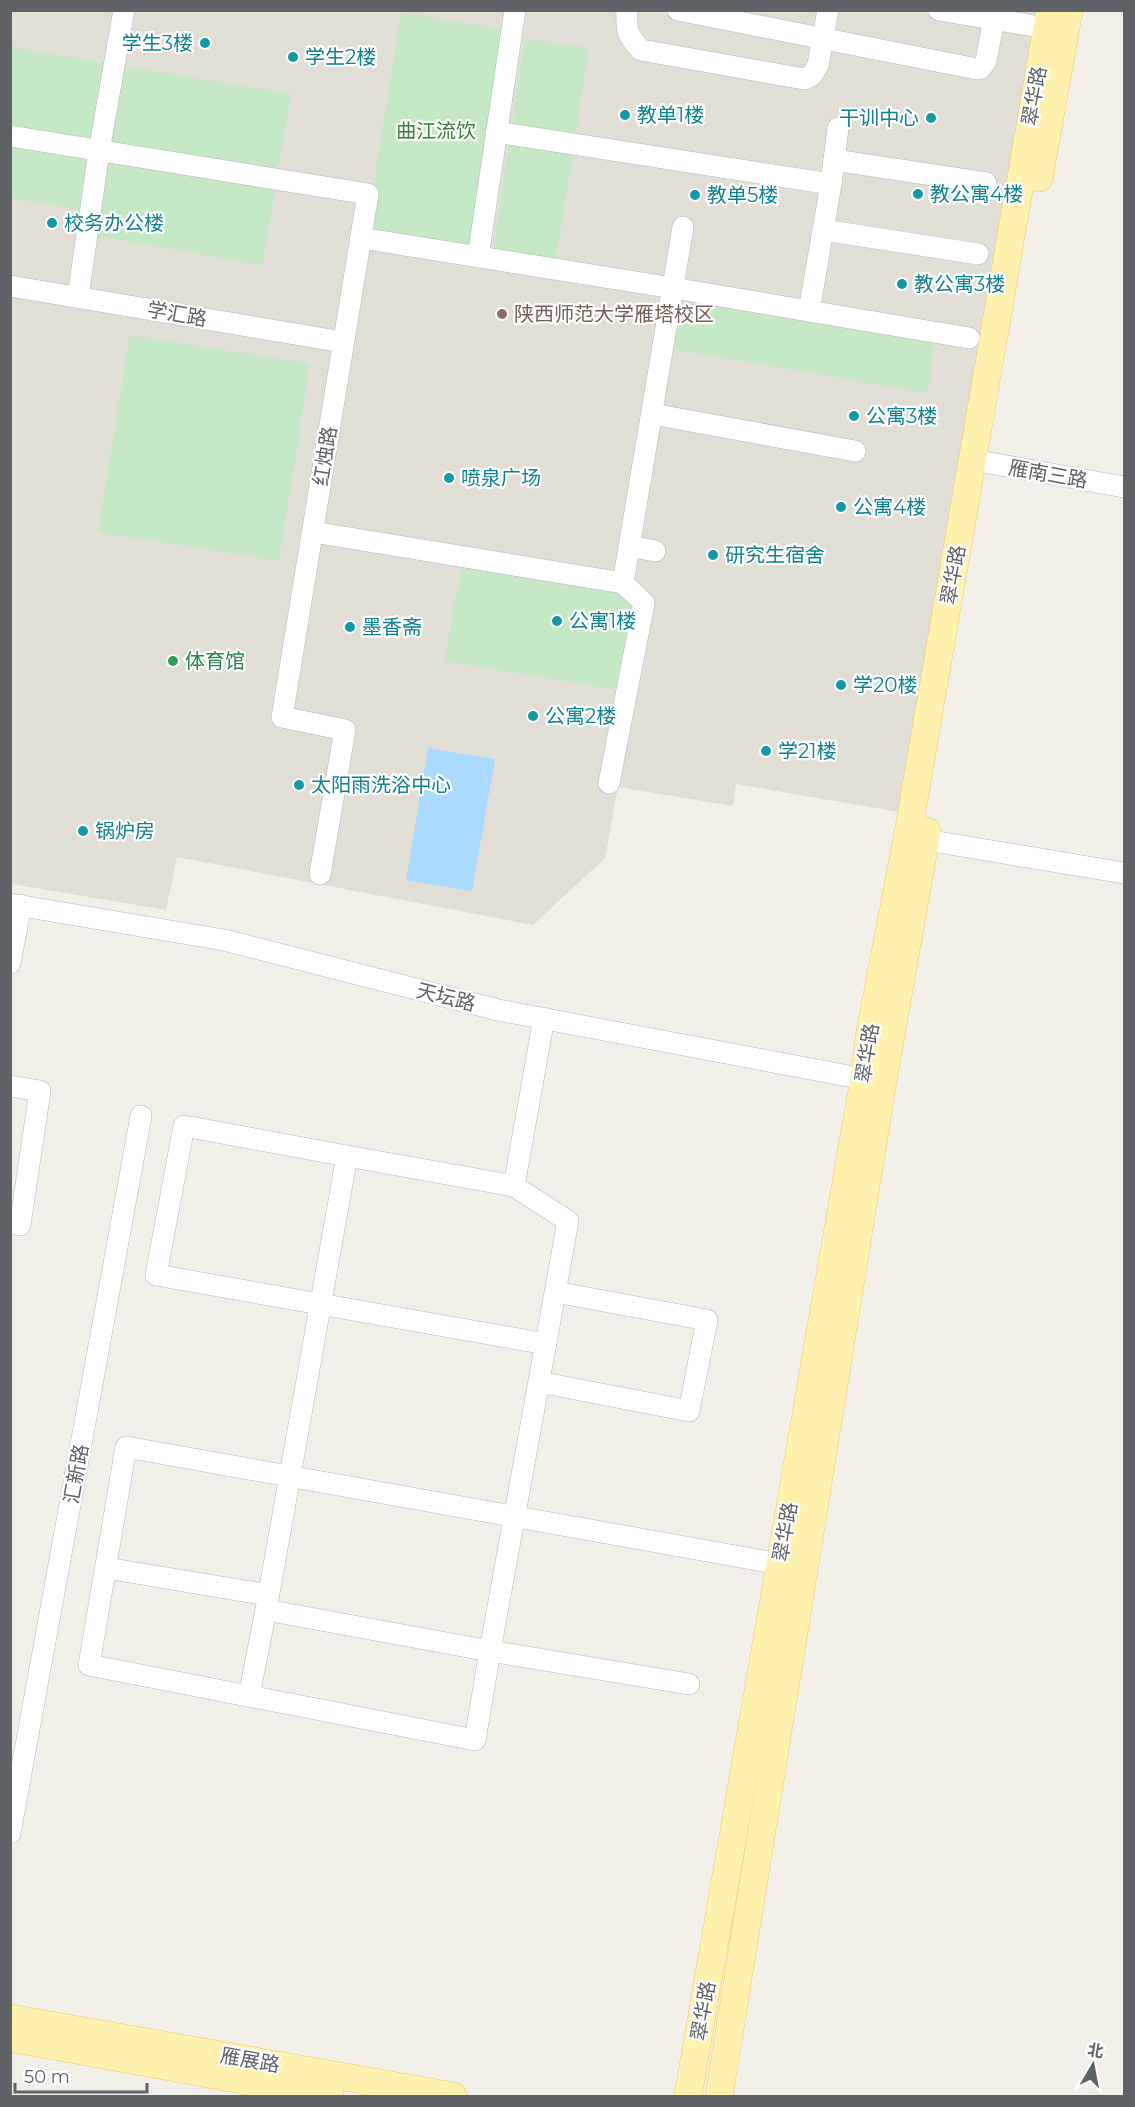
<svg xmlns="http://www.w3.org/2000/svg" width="1135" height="2107" viewBox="0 0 1135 2107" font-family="Montserrat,'Noto Sans SC',sans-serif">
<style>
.education{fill:#e1ded6}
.green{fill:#c5e8c5}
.water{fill:#aadaff}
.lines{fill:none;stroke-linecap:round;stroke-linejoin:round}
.minor-casing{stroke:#b5b8bc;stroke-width:22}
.major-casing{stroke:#f2c960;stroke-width:28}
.minor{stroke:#fff;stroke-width:21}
.major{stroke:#fff2af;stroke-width:27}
.culture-dot{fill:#0f9aa8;stroke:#fff;stroke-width:2}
.education-dot{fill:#8d6e63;stroke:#fff;stroke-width:2}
.leisure-dot{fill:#2e9e5b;stroke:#fff;stroke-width:2}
.labels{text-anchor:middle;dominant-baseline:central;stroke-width:4.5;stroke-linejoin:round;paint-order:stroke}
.culture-label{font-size:20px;fill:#0d838f;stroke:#fff;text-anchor:start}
.street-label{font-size:20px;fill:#5f6368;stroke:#fff}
.park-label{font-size:20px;fill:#348238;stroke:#fff}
.education-label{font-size:20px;fill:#785e54;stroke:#fff;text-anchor:start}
.leisure-label{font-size:20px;fill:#27864d;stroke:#fff;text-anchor:start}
</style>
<rect width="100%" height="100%" fill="#f1efe8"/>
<!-- education -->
<polygon class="education" points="10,11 1041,11 950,598 935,596 899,812 736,784 733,806 618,787 605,858 533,925 177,857 166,910 11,884"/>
<!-- green -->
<g class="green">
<polygon points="401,13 507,30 472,248 366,232"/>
<polygon points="525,39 589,48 556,260 493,251"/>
<polygon points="10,47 291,94 262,265 87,234 91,212 11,198"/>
<polygon points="683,295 936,340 927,393 674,349"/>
<polygon points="130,335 310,364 279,561 98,532"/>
<polygon points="462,561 619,590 634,603 618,690 445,661"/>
</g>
<!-- water -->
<polygon class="water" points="428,748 495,759 472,891 406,880"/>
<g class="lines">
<defs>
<g id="minor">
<path d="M627,10C626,31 627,35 641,50L804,79L812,75L818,65L828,10"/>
<polyline points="678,10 977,69 981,68 986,61 994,19"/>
<polyline points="939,10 1046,28"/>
<polyline points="496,132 831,184"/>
<polyline points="10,136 368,194 282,717 345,730 320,874"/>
<polyline points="834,160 986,183"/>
<polyline points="823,230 978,254"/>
<polyline points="361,238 673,288 969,338"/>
<polyline points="478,257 515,10"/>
<polyline points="10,286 343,342"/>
<polyline points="78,297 99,151 124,10"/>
<polyline points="809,311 831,184 838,128"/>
<polyline points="652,414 855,451"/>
<polyline points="973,460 1124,487"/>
<polyline points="313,532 623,583 644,603 609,783"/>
<polyline points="630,546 655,551"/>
<polyline points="623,583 683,227"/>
<polyline points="926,840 1124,873"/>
<polyline points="10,904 224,940 498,1010 864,1079 880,1079"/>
<polyline points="10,963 21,905"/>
<polyline points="10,1086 40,1091 20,1225 10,1223"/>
<polygon points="347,1156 514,1186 568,1221 490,1651 266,1610"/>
<polyline points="347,1156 184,1126 156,1275 546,1344"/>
<polyline points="514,1186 544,1018"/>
<polyline points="539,1382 689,1411 707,1320 555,1292"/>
<polyline points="106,1568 268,1595"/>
<polyline points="689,1684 490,1651 475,1740 89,1665 126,1447 780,1564"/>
<polyline points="249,1696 266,1610"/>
<polyline points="10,1833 141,1116"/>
</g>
<g id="major">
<polyline points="1039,178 1069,10"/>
<polyline points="10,2018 453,2096"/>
<polyline points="10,2038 330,2096"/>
<polyline points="688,2096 864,1079 870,1032 907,839 1050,10"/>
<polyline points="719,2096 883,1080 927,831"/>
</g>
</defs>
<!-- minor casing -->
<use href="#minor" class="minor-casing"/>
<!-- major casing -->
<use href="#major" class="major-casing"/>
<!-- minor -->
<use href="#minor" class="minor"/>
<!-- major -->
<use href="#major" class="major"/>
</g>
<!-- markers -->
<g class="culture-dot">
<circle cx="205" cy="43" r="6"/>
<circle cx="293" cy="57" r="6"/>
<circle cx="625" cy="115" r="6"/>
<circle cx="931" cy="118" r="6"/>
<circle cx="918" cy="194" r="6"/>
<circle cx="695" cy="195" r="6"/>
<circle cx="52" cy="223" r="6"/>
<circle cx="902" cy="284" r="6"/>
<circle cx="854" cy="416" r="6"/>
<circle cx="449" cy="478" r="6"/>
<circle cx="841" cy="507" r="6"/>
<circle cx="713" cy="555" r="6"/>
<circle cx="557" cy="621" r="6"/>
<circle cx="350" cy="627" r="6"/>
<circle cx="841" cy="685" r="6"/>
<circle cx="533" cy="716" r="6"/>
<circle cx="766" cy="751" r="6"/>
<circle cx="299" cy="785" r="6"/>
<circle cx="83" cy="831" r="6"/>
</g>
<circle class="education-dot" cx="502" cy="314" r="6"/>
<circle class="leisure-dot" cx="173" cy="661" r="6"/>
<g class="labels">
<!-- culture labels -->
<g class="culture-label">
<text x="193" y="43" text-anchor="end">学生3楼</text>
<text x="305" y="57">学生2楼</text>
<text x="637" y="115">教单1楼</text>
<text x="919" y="118" text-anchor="end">干训中心</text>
<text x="930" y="194">教公寓4楼</text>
<text x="707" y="195">教单5楼</text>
<text x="64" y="223">校务办公楼</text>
<text x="914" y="284">教公寓3楼</text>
<text x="866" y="416">公寓3楼</text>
<text x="461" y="478">喷泉广场</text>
<text x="853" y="507">公寓4楼</text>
<text x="725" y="555">研究生宿舍</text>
<text x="569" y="621">公寓1楼</text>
<text x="362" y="627">墨香斋</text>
<text x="853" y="685">学20楼</text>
<text x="545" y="716">公寓2楼</text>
<text x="778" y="751">学21楼</text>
<text x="311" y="785">太阳雨洗浴中心</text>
<text x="95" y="831">锅炉房</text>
</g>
<!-- street labels -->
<g class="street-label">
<text transform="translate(1034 96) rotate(-80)">翠华路</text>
<text transform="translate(177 314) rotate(10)">学汇路</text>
<text transform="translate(325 456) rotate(-81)">红烛路</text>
<text transform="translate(1048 474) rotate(10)">雁南三路</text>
<text transform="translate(953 575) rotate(-80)">翠华路</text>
<text transform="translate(446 997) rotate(14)">天坛路</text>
<text transform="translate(867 1053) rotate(-81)">翠华路</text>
<text transform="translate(76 1474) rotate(-80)">汇新路</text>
<text transform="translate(785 1532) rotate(-80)">翠华路</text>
<text transform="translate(703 2011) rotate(-80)">翠华路</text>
<text transform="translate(250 2060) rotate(10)">雁展路</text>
</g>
<!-- park labels -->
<g class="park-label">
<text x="436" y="131">曲江流饮</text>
</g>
<!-- education labels -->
<g class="education-label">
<text x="514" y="314">陕西师范大学雁塔校区</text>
</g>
<!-- leisure labels -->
<g class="leisure-label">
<text x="185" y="661">体育馆</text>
</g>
</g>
<!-- border -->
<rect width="1135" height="2107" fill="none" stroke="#5f6368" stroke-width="24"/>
<!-- north arrow -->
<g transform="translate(1093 2065) rotate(10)" stroke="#ffffff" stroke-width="4.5" paint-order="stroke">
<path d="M0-4.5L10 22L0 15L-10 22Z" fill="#5f6368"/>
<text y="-9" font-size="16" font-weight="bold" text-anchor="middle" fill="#5f6368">北</text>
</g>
<!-- scale -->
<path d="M15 2083v9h132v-9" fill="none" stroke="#5f6368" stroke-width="3"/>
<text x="24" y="2083" font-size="18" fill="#5f6368" stroke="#ffffff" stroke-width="4.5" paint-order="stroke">50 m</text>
</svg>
